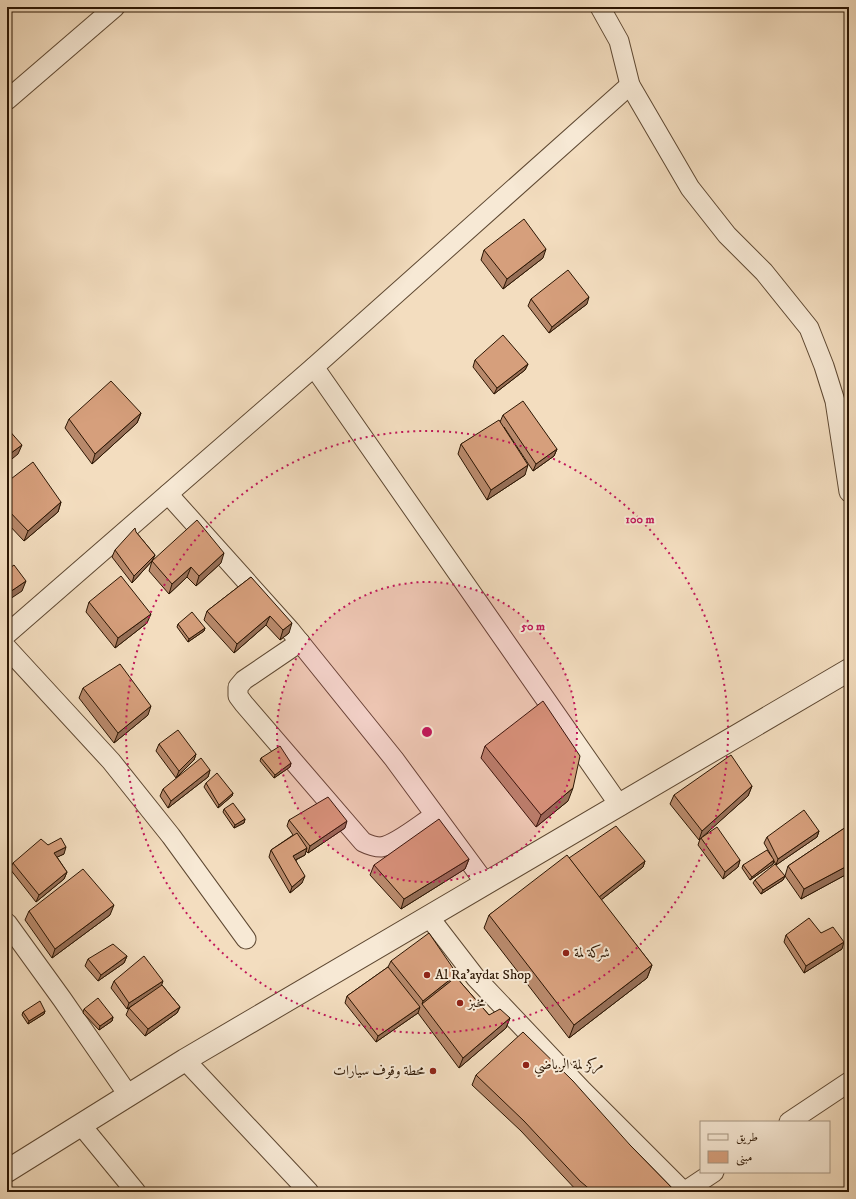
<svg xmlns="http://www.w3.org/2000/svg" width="856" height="1199" viewBox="0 0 856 1199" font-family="'IM FELL DW Pica',Amiri,serif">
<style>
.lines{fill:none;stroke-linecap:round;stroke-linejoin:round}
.minor-casing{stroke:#5e4832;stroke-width:21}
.tertiary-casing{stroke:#5e4832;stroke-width:24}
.minor{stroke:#f7e9d5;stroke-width:19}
.tertiary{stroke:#f7e9d5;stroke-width:22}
.wall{fill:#b8896b;stroke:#2c1603}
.shaded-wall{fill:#966f57;stroke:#2c1603}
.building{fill:#d69f7c;stroke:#2c1603}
.ring{fill:none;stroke:#c2185b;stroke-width:2;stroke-dasharray:2 4}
.poi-dot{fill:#8f2418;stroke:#f7e9d5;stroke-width:1.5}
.labels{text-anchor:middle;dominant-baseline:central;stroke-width:4;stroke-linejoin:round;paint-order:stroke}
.poi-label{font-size:14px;fill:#2c1603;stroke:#f7e9d5;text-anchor:start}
.centre{fill:#c2185b;stroke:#f7e9d5;stroke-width:2}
.ring-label{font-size:12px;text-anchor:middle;font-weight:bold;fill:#c2185b;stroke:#f7e9d5;stroke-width:4;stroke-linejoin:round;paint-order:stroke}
</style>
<rect width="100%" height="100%" fill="#f3ddbf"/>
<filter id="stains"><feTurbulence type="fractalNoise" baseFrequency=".005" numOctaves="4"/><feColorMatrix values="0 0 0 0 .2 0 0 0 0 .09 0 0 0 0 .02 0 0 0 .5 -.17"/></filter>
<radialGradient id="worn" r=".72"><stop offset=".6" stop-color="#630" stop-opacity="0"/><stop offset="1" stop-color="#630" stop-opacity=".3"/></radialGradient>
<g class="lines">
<defs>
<g id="minor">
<polyline points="600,7 619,41 630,85 690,188 727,235 764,272 809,328 824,366 835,401 849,492"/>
<polyline points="7,100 115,7"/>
<polyline points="314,367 620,806"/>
<polyline points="168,494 290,630 394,759 486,884"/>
<polyline points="7,634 314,367 630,85"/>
<path d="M300,642L244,680L238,687V696L244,704L363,842C369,845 374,847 381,847C396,845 422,823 435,815"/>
<polyline points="7,648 111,761 171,836 246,939"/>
<polyline points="429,917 476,978 583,1091 684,1192"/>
<polyline points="7,923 62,999 129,1096"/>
<polyline points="185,1060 309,1192"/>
<polyline points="789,1122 849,1082"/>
<polyline points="81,1125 136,1192"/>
<polyline points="684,1192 714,1172"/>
</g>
<polyline id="tertiary" points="7,1171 185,1060 849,670"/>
</defs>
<!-- minor casing -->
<use href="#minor" class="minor-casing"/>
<!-- tertiary casing -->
<use href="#tertiary" class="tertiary-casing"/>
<!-- minor -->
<use href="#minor" class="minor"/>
<!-- tertiary -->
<use href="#tertiary" class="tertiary"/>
</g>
<!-- wall -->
<g class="wall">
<polygon points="484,250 543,258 503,289 481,260"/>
<polygon points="531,299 587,304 549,333 528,306"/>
<polygon points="475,360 528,364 525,370 494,394 473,367"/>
<polygon points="141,413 137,423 92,464 65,428 69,419"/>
<polygon points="503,415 557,449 554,456 533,471 504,427 525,475 487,500 458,454 461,444 500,422"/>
<polygon points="7,482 61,502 58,512 24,541 7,523"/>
<polygon points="136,532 155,555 152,561 132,583 112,557 115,550"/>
<polygon points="152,561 221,563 196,586 187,577 169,594 149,571"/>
<polygon points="251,577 289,633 280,640 266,625 234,653 204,620 207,611"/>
<polygon points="89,602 147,623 115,648 86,612"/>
<polygon points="178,624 205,628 204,631 188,642 177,627"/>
<polygon points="83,688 148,715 114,743 79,698"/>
<polygon points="159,744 196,754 194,760 176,778 156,751"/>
<polygon points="485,746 568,801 536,827 481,758"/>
<polygon points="261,758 291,763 290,767 274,778 260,761"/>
<polygon points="210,770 208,777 168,808 160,796 163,789"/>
<polygon points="206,783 233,793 232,796 218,808 204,787"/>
<polygon points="752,786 748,796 703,836 740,860 738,867 723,879 698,845 700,839 699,840 670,804 674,795"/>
<polygon points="224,809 245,819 244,823 234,828 223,812"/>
<polygon points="289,820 345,828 308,853 306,851 305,855 296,860 302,883 290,893 269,857 271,850 293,835 287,826"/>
<polygon points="849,825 849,873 801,899 785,876 788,866"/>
<polygon points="819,831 817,837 776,865 774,861 773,864 750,880 742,868 743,865 772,857 764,843 767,837"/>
<polygon points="48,845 64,854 57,857 67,872 64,879 36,902 10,869 13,863"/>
<polygon points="569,858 645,861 643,867 601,900 652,965 647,978 569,1038 484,928 489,915"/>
<polygon points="469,859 465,869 401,909 370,875 374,865"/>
<polygon points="785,876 783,880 761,894 753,883 755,880"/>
<polygon points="29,911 110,915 52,958 25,920"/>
<polygon points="821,933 842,949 804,973 784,942 786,935"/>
<polygon points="127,956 124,963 98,981 85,966 88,959"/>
<polygon points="391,961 456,977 489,1015 510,1018 506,1028 459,1068 418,1013 376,1042 345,1003 347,996 388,967"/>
<polygon points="114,981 162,985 180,1007 177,1013 145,1036 126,1015 129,1008 131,1007 127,1009 111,988"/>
<polygon points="84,1009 113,1017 112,1021 99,1030 83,1013"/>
<polygon points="45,1011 44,1014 28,1024 22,1015 23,1012"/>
<polygon points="476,1075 630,1145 676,1192 578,1192 521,1131 472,1085"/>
</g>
<!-- shaded-wall -->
<g class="shaded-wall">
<polygon points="546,249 543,258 503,289 507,279"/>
<polygon points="589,297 587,304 549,333 552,327"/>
<polygon points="528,364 525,370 494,394 497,388"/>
<polygon points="141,413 137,423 92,464 95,454"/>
<polygon points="22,445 18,454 7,463 7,456"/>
<polygon points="557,449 554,456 533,471 536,464"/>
<polygon points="528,465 525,475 487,500 491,490"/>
<polygon points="61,502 58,512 24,541 28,531"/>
<polygon points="224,553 221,563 196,586 199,576"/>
<polygon points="155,555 152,561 132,583 134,576"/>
<polygon points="191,567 187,577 169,594 172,584"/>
<polygon points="26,581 22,591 7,601 7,594"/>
<polygon points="151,614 147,623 115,648 118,638"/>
<polygon points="270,616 266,625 234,653 237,644"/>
<polygon points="292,623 289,633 280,640 283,630"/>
<polygon points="205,628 204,631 188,642 189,639"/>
<polygon points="151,706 148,715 114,743 118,733"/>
<polygon points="196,754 194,760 176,778 179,771"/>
<polygon points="291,763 290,767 274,778 275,775"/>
<polygon points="210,770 208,777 168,808 171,801"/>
<polygon points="752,786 748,796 699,840 702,831"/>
<polygon points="573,788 568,801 536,827 541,815"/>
<polygon points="233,793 232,796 218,808 219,805"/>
<polygon points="245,819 244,823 234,828 235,825"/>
<polygon points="347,821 345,828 308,853 310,846"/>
<polygon points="819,831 817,837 776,865 778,859"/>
<polygon points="66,847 64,854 51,860 54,853"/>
<polygon points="307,848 305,855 291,862 293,856"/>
<polygon points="469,859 465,869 401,909 404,899"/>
<polygon points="740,860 738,867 723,879 725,872"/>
<polygon points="774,860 773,864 750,880 752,877"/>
<polygon points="645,861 643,867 592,907 595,900"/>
<polygon points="849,865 849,873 801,899 804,889"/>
<polygon points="67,872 64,879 36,902 39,895"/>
<polygon points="305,876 302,883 290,893 292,887"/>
<polygon points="785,876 783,880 761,894 763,890"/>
<polygon points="114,905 110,915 52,958 55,949"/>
<polygon points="844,942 842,949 804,973 806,966"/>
<polygon points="127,956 124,963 98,981 101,975"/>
<polygon points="652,965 647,978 569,1038 574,1025"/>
<polygon points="457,974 452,987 422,1004 423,1001"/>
<polygon points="163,981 161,987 127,1009 129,1003"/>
<polygon points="180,1007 177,1013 145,1036 148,1029"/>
<polygon points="420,1007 418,1013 376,1042 378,1036"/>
<polygon points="45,1011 44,1014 28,1024 29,1021"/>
<polygon points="113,1017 112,1021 99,1030 100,1026"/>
<polygon points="510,1018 506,1028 459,1068 463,1058"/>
</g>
<!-- building -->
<g class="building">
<polygon points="524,219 546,249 507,279 484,250"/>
<polygon points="568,270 589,297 552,327 531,299"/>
<polygon points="503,335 528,364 497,388 475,360"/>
<polygon points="111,381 141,413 95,454 69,419"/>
<polygon points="523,401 557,449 536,464 503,415"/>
<polygon points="499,420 528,465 491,490 461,444"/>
<polygon points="7,428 22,445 7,456"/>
<polygon points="33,462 61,502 28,531 7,509 7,482"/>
<polygon points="197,520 224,553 199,576 191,567 172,584 152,561"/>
<polygon points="135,528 136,532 155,555 134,576 115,550"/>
<polygon points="14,565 26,581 7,594 7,570"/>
<polygon points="121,576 151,614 118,638 89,602"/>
<polygon points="251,577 292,623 283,630 270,616 237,644 207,611"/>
<polygon points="192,612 205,628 189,639 178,624"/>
<polygon points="120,664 151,706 118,733 83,688"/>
<polygon points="543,701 580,756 573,788 541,815 485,746"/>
<polygon points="178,730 196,754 179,771 159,744"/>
<polygon points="280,746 291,763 275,775 261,758"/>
<polygon points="731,755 752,786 702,831 674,795"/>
<polygon points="201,758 210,770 171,801 163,789"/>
<polygon points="217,773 233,793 219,805 206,783"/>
<polygon points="328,797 347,821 310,846 289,820"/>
<polygon points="233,803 245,819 235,825 224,809"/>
<polygon points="804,810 819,831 778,859 767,837"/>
<polygon points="439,819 469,859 404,899 374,865"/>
<polygon points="849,825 849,865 804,889 788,866"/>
<polygon points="616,826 645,861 599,897 569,858"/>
<polygon points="717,827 740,860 725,872 701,838"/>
<polygon points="297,833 307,848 293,856 305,876 292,887 271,850"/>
<polygon points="61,838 66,847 54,853 67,872 39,895 13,863 41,839 48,845"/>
<polygon points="767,850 774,860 752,877 743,865"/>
<polygon points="567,855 652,965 574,1025 489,915"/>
<polygon points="775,864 785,876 763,890 755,880"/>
<polygon points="83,869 114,905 55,949 29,911"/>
<polygon points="809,918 821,933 833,927 844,942 806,966 786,935"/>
<polygon points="429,933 457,974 423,1001 391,961"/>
<polygon points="113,944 127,956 101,975 88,959"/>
<polygon points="144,956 163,981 129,1003 114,981"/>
<polygon points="388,967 420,1007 378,1036 347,996"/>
<polygon points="456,977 489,1015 500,1009 510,1018 463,1058 422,1004"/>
<polygon points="162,985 180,1007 148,1029 129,1008"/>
<polygon points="98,998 113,1017 100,1026 84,1009"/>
<polygon points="40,1001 45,1011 29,1021 23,1012"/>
<polygon points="523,1032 573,1081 630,1145 676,1192 593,1192 580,1181 524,1121 476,1075"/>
</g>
<!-- distance rings -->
<circle cx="427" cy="732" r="150" fill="#c2185b" fill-opacity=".12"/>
<g class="ring">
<circle cx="427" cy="732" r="150"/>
<circle cx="427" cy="732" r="301"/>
</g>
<!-- markers -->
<g class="poi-dot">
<circle cx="566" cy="953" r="4"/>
<circle cx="427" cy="975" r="4"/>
<circle cx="460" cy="1003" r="4"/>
<circle cx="526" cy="1065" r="4"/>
<circle cx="433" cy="1071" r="4"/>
</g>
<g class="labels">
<!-- poi labels -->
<g class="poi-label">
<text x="574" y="953">شركة لمة</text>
<text x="435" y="975">Al Ra'aydat Shop</text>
<text x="468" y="1003">مخبز</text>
<text x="534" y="1065">مركز لمة الرياضي</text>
<text x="425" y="1071" text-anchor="end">محطة وقوف سيارات</text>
</g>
</g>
<circle cx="427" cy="732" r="6" class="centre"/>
<g class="ring-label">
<text x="640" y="523">100 m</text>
<text x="533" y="630">50 m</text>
</g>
<!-- margin -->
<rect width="856" height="1199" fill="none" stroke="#f3ddbf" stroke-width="24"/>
<rect x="8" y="8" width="840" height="1183" fill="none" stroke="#2c1603" stroke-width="2"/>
<rect x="12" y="12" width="832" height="1175" fill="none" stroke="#2c1603"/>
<!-- legend -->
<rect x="700" y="1121" width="130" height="52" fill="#f7e9d5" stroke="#a69581"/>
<rect x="708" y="1134" width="20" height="6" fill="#f7e9d5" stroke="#a69581"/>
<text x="736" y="1141" font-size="12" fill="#2c1603">طريق</text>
<rect x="708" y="1151" width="20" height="12" fill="#d69f7c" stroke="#a69581"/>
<text x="736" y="1161" font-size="12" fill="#2c1603">مبنى</text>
<rect width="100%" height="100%" filter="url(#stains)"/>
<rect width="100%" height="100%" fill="url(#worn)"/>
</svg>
